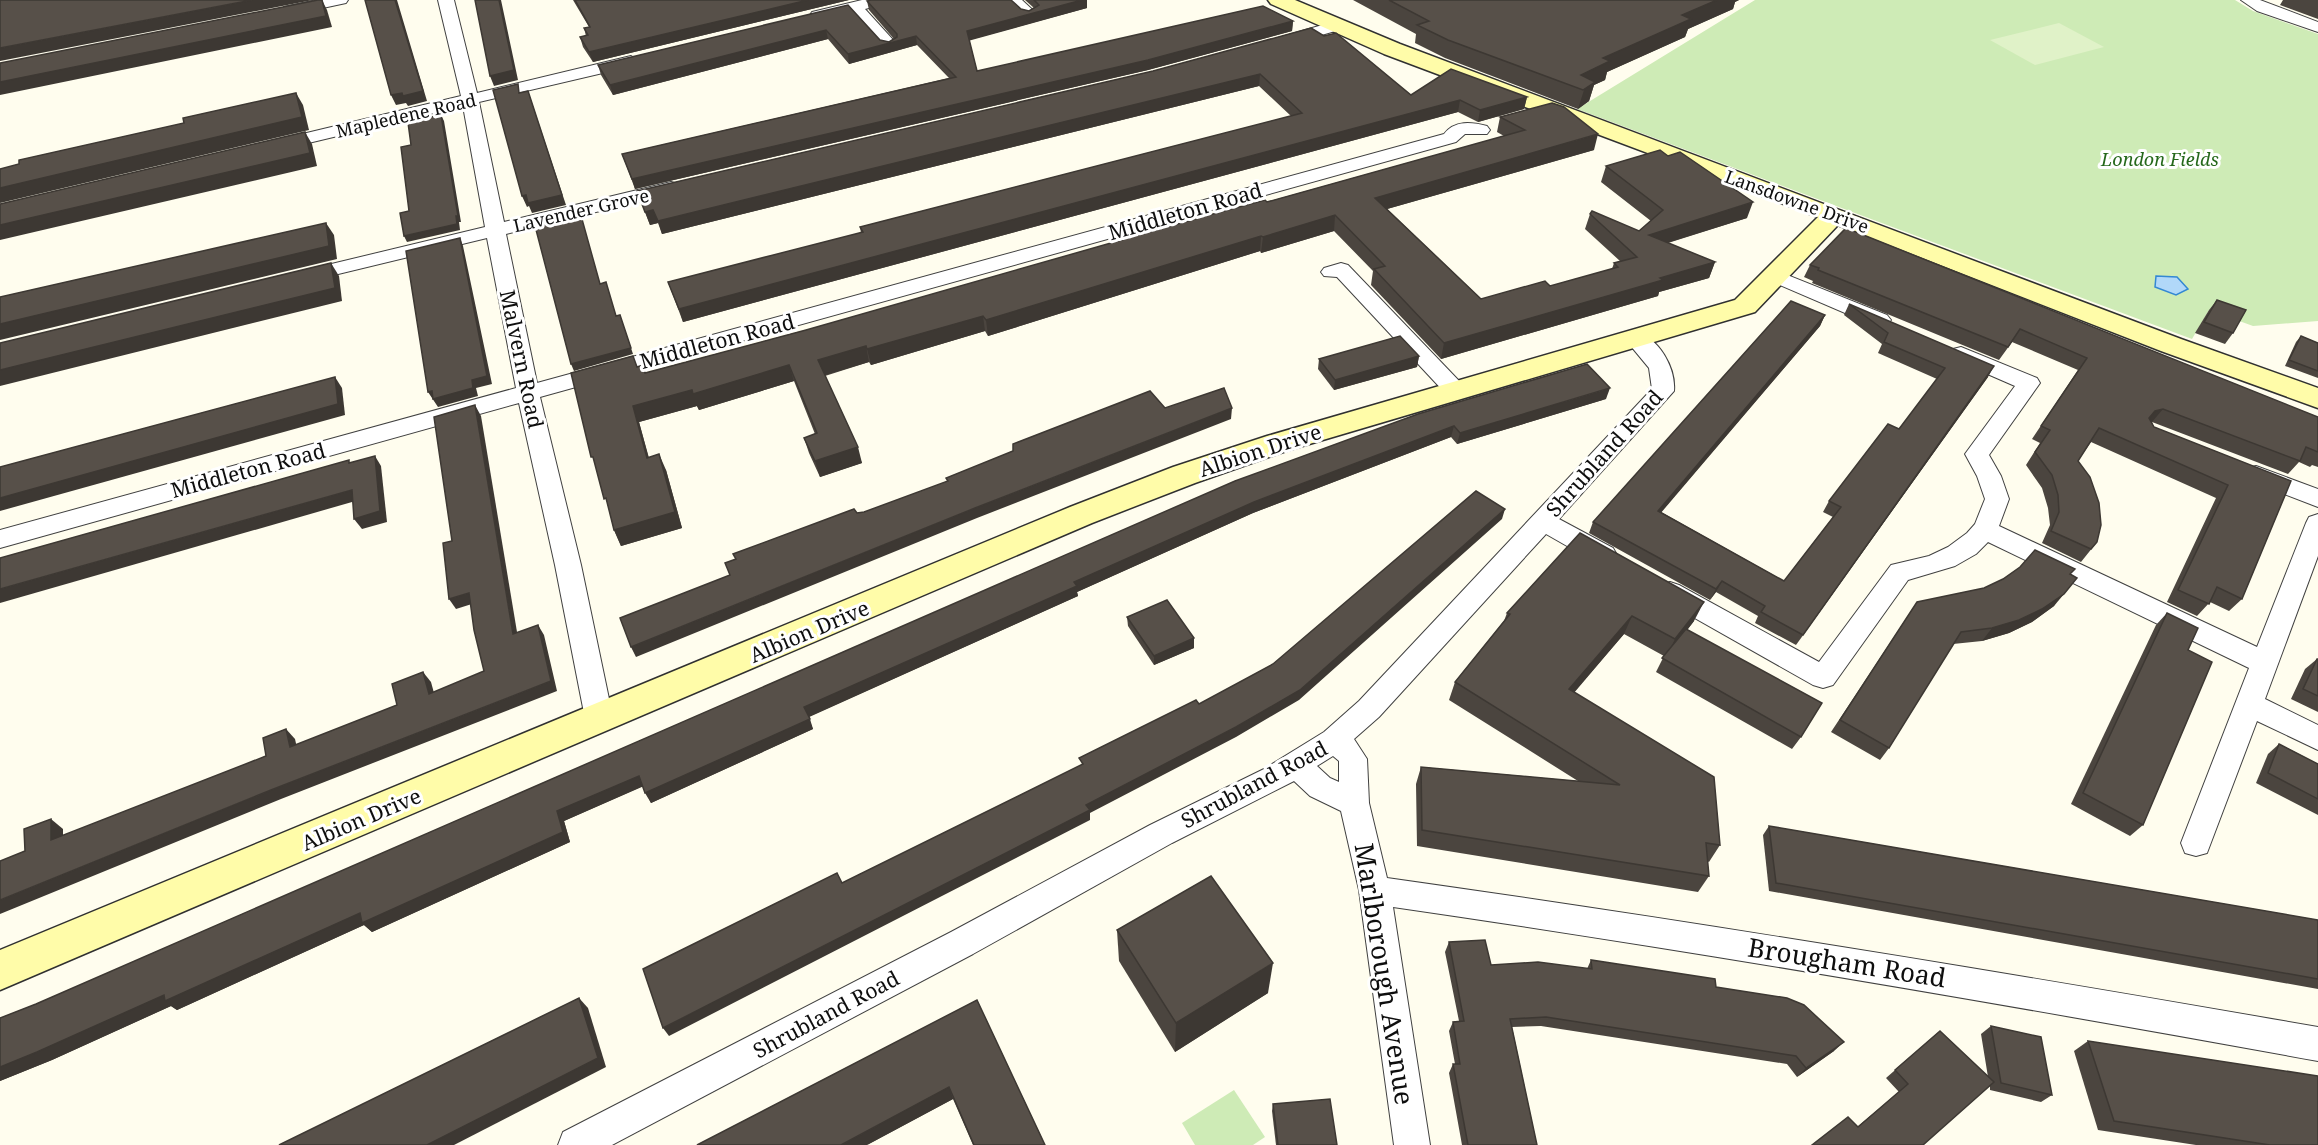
<svg xmlns="http://www.w3.org/2000/svg" width="2318" height="1145" viewBox="0 0 2318 1145" font-family="'Noto Serif',serif">
<style>
.green{fill:#ceebb6}
.pitch{fill:#e0f2c8}
.water{fill:#b1d8f9;stroke:#3488d3;stroke-width:1.5}
.lines{fill:none;stroke-linecap:round;stroke-linejoin:round}
.street-casing{stroke:#414141;stroke-width:2}
.secondary-casing{stroke:#303030;stroke-width:3}
.street{fill:#fff;fill-rule:evenodd}
.secondary{fill:#fffca9;fill-rule:evenodd}
.wall{fill:#4b453f}
.shaded-wall{fill:#3d3833}
.building{fill:#575049;stroke:#3d3833;stroke-width:1.5}
.labels{text-anchor:middle;dominant-baseline:central;stroke-width:6;stroke-linejoin:round;paint-order:stroke}
.far-street-label{font-size:18px;fill:#0e0e0e;stroke:#fff}
.far-park-label{font-size:18px;font-style:italic;fill:#25681b;stroke:#fff}
.street-label{font-size:21px;fill:#0e0e0e;stroke:#fff}
.near-street-label{font-size:26px;fill:#0e0e0e;stroke:#fff}
</style>
<rect width="100%" height="100%" fill="#fffdee"/>
<!-- green -->
<g class="green">
<polygon points="1755,0 2235,0 2253,11 2318,34 2318,321 2253,326 2209,310 2192,339 1577,109"/>
<polygon points="1234,1090 1265,1137 1253,1145 1195,1145 1182,1123"/>
</g>
<!-- pitch -->
<polygon class="pitch" points="2059,23 2104,47 2035,65 1990,40"/>
<!-- water -->
<polygon class="water" points="2156,276 2177,277 2188,289 2176,295 2155,287"/>
<g class="lines">
<defs>
<g id="street">
<polygon points="317,0 348,0 346,3 290,15 282,10 284,7"/>
<path d="M438,0H454L477,93L631,56L639,61L637,65L479,102L504,222L671,182L678,184L680,188L678,192L506,234L537,383L1444,134C1455,120 1471,122 1487,126L1490,130L1487,134H1465L1456,142L540,397L581,565L613,718L609,726L599,730L589,726L585,718L555,565L519,403L0,548V530L516,388L487,238L301,283L294,281L291,277L294,273L485,227L463,106L275,151L269,150L266,146L269,142L461,96Z"/>
<polygon points="862,0 890,0 888,3 865,9 895,42 897,45 895,48 883,48 851,12 818,20 810,15 812,12"/>
<polygon points="1005,0 1022,0 1037,14 1029,19 1023,17"/>
<polygon points="2241,0 2260,0 2318,22 2318,32 2257,11"/>
<polygon points="1336,21 1344,26 1342,29 1284,46 1276,41 1278,38"/>
<polygon points="1341,263 1348,265 1463,385 1466,390 1463,395 1455,397 1447,395 1337,277 1324,276 1321,272 1324,268"/>
<polygon points="1775,270 1887,315 1891,320 1887,325 1880,327 1873,325 1768,280 1765,276 1768,272"/>
<path d="M1636,332C1659,338 1676,368 1674,391L1559,519L1613,548L1617,555L1613,562L1604,564L1595,562L1546,534L1379,717L1354,739L1367,759L1369,803L1387,878C1699,922 2008,973 2318,1027V1061C2010,1005 1703,952 1393,907L1430,1145H1394L1359,890L1341,811L1310,796L1294,781L1172,843L973,954L612,1145H558L563,1132L951,932L1150,825L1264,769L1324,732L1359,701L1652,389L1649,368L1625,339L1628,334ZM1333,756L1339,761V782L1330,778L1317,766Z"/>
<polygon points="1961,347 2037,378 2040,383 1989,455 2001,476 2009,499 1999,526 2257,647 2306,523 2309,517 2318,514 2318,556 2265,699 2318,725 2318,750 2257,721 2207,853 2196,856 2185,853 2181,843 2249,668 1988,542 1976,554 1955,566 1908,580 1833,685 1823,688 1813,685 1661,599 1657,592 1661,585 1670,582 1679,585 1819,662 1891,565 1929,556 1948,547 1967,533 1975,524 1985,499 1977,476 1965,454 2015,386 1953,359 1950,354 1953,349"/>
<polygon points="2256,466 2318,489 2318,507 2248,480 2244,474 2248,468"/>
</g>
<polygon id="secondary" points="1268,0 1295,0 1400,44 2181,339 2318,388 2318,408 2161,351 1838,225 1755,312 1289,450 1195,483 1092,523 0,990 0,950 1070,507 1173,467 1267,436 1735,300 1818,217 1384,54 1271,4"/>
</defs>
<!-- street casing -->
<use href="#street" class="street-casing"/>
<!-- secondary casing -->
<use href="#secondary" class="secondary-casing"/>
<!-- street -->
<use href="#street" class="street"/>
<!-- secondary -->
<use href="#secondary" class="secondary"/>
</g>
<!-- wall -->
<g class="wall">
<polygon points="573,0 849,0 593,62 583,47 580,37 586,36 584,28 589,27"/>
<polygon points="1025,0 1087,0 1087,8 969,40 977,71 1293,21 1292,31 1148,70 635,189 622,154 949,78 917,45 849,64 828,39 613,95 601,75 598,65 848,5 880,40 889,42 894,39 869,10 867,1 1021,9 1029,11 1034,8"/>
<polygon points="1353,0 1739,0 1735,2 1733,9 1688,29 1685,37 1607,72 1605,80 1594,85 1589,101 1578,109 1445,58 1415,43 1416,34"/>
<polygon points="2283,0 2318,0 2318,19 2280,5"/>
<polygon points="1311,28 1411,95 1527,97 1524,109 1478,122 1458,112 683,322 668,282 861,233 860,227 1291,116 1259,86 662,234 658,223 650,225 637,191 1153,71"/>
<polygon points="1500,117 1594,150 1387,209 1481,299 1550,286 1612,269 1614,263 1620,261 1585,229 1590,214 1639,231 1651,221 1601,182 1606,166 1747,218 1668,243 1715,262 1709,278 1659,292 1658,296 1441,359 1371,285 1373,271 1334,231 1261,253 1260,251 988,336 985,331 871,365 869,362 825,376 862,463 820,477 809,453 804,438 815,434 794,381 699,410 697,406 639,422 649,458 666,470 682,528 621,546 614,530 637,366 646,373 806,330 1504,136 1497,132"/>
<polygon points="1810,265 2318,417 2318,467 2312,465 2310,467 2299,462 2288,474 2152,422 2154,427 2291,481 2242,599 2229,611 2210,602 2197,616 2167,602 2216,498 2091,442 2078,461 2097,542 2081,562 2042,543 2050,525 2048,508 2042,488 2026,465 2040,443 2032,439 2078,370 2012,342 1999,360 1812,283 1813,281 1804,277"/>
<polygon points="2217,300 2233,333 2225,344 2195,333 2209,310"/>
<polygon points="1849,304 1988,377 1796,645 1755,623 1758,616 1716,592 1710,600 1589,533 1593,522 1825,315 1820,326 1661,512 1784,581 1833,517 1823,512 1829,501 1899,429 1937,379 1878,353 1882,344 1844,315"/>
<polygon points="2301,336 2318,343 2318,378 2285,366 2296,342"/>
<polygon points="1419,356 1417,367 1334,390 1318,369 1319,359"/>
<polygon points="1606,399 1457,444 1451,437 1253,513 1077,592 1078,596 808,717 813,729 651,803 643,786 564,821 570,842 372,932 364,925 177,1010 171,1006 52,1060 0,1081 0,1018 36,1004 1418,414"/>
<polygon points="1580,533 1694,621 1687,630 1801,737 1792,749 1656,672 1664,656 1624,634 1574,692 1720,845 1709,862 1707,861 1709,876 1698,892 1417,846 1416,784 1421,767 1578,781 1449,700 1455,682 1504,621 1507,613"/>
<polygon points="2070,574 2054,606 2032,622 2009,633 1982,641 1953,644 1889,748 1880,760 1831,732 1917,602"/>
<polygon points="2167,613 2188,650 2143,825 2130,836 2071,804 2156,625"/>
<polygon points="1127,617 1194,648 1154,665 1128,626"/>
<polygon points="2317,659 2318,659 2318,712 2291,699 2305,669"/>
<polygon points="2279,744 2318,764 2318,815 2256,783 2268,754"/>
<polygon points="1769,826 2318,920 2318,989 1769,891 1763,835"/>
<polygon points="1117,930 1268,993 1175,1052 1119,961"/>
<polygon points="1449,942 1491,965 1587,969 1591,960 1716,987 1834,1051 1797,1077 1787,1064 1541,1026 1512,1027 1537,1145 1462,1145 1449,1073 1453,1064 1455,1064 1449,1031 1453,1022 1459,1021 1445,952"/>
<polygon points="977,1000 1045,1145 973,1145 953,1099 867,1145"/>
<polygon points="1991,1026 2052,1095 2041,1102 1990,1090 1990,1086 1857,1127 1899,1092 1886,1078 1940,1031 1988,1077 1981,1034"/>
<polygon points="2088,1041 2318,1145 2196,1145 2098,1130 2074,1051"/>
<polygon points="1273,1104 1337,1145 1276,1145 1272,1111"/>
</g>
<!-- shaded-wall -->
<g class="shaded-wall">
<polygon points="252,0 313,0 0,61 0,48"/>
<polygon points="322,0 327,10 332,27 0,95 0,82"/>
<polygon points="395,0 397,0 427,101 408,106 406,103 396,105 391,95"/>
<polygon points="499,0 502,0 501,0 518,80 494,86 490,76"/>
<polygon points="808,0 849,0 593,62 589,52"/>
<polygon points="1082,0 1087,0 1087,8 968,41 967,31"/>
<polygon points="1717,0 1739,0 1735,2 1733,9 1688,29 1685,37 1607,72 1605,80 1594,85 1589,101 1578,109 1584,90 1581,75 1603,58 1682,15"/>
<polygon points="1293,21 1292,31 1148,70 635,189 632,179"/>
<polygon points="826,30 828,39 613,95 610,85"/>
<polygon points="916,36 917,45 849,64 848,54"/>
<polygon points="1260,74 1259,86 662,234 658,221"/>
<polygon points="528,91 566,205 532,213 529,206 527,207 522,196"/>
<polygon points="296,93 303,105 309,130 0,203 0,188"/>
<polygon points="1527,97 1524,109 1478,122 1480,110"/>
<polygon points="1460,100 1458,112 683,322 679,309"/>
<polygon points="441,115 444,121 461,222 459,222 460,230 407,242 404,236"/>
<polygon points="305,132 312,144 317,166 0,240 0,225"/>
<polygon points="1598,134 1594,150 1373,213 1375,198"/>
<polygon points="1753,202 1747,218 1644,250 1649,235"/>
<polygon points="653,210 658,223 650,225 645,212"/>
<polygon points="1335,215 1334,231 1261,253 1263,237"/>
<polygon points="326,223 334,235 337,259 0,340 0,324"/>
<polygon points="1261,236 1260,251 988,336 986,320"/>
<polygon points="460,238 463,246 492,384 476,388 478,396 438,407 428,392 472,380"/>
<polygon points="1715,262 1709,278 1659,292 1658,296 1441,359 1444,343 1660,278"/>
<polygon points="331,263 339,276 342,301 0,386 0,370"/>
<polygon points="620,315 633,354 574,371 571,364"/>
<polygon points="1825,315 1820,326 1654,521 1658,511"/>
<polygon points="983,316 985,331 871,365 867,349"/>
<polygon points="866,346 869,362 822,376 818,360"/>
<polygon points="1419,356 1417,367 1334,390 1335,380"/>
<polygon points="789,365 794,381 699,410 697,406 639,422 653,474 647,458 633,406 692,390"/>
<polygon points="1994,366 1988,377 1796,645 1803,635"/>
<polygon points="335,377 342,388 345,415 0,511 0,498"/>
<polygon points="1610,388 1606,399 1457,444 1460,433"/>
<polygon points="475,405 481,416 519,644 513,634"/>
<polygon points="1232,408 1231,419 977,518 636,657 631,647 975,508"/>
<polygon points="2163,409 2152,422 2144,424 2155,411"/>
<polygon points="1454,426 1451,437 1253,513 1077,592 1078,596 807,718 804,707 1074,582 1254,502"/>
<polygon points="858,447 862,463 820,477 815,461"/>
<polygon points="659,454 666,470 682,528 621,546 614,530"/>
<polygon points="375,456 381,466 387,522 362,529 354,519"/>
<polygon points="352,490 359,500 0,603 0,589"/>
<polygon points="1505,509 1502,519 1299,700 1236,737 1090,813 1090,820 669,1036 663,1028 1086,805"/>
<polygon points="1722,581 1716,592 1710,600 1716,589"/>
<polygon points="469,593 475,603 456,609 449,599"/>
<polygon points="2064,594 2054,606 2032,622 2009,633 1982,641 1992,628"/>
<polygon points="1704,602 1694,621 1666,658 1675,639"/>
<polygon points="1632,616 1624,634 1562,707 1569,689"/>
<polygon points="538,625 544,635 557,691 281,799 0,914 0,900 271,790 551,681"/>
<polygon points="1194,638 1194,648 1154,665 1154,656"/>
<polygon points="423,672 431,682 437,704 429,694"/>
<polygon points="810,719 813,729 651,803 645,793"/>
<polygon points="286,729 295,739 299,757 290,747"/>
<polygon points="639,776 644,786 564,821 570,842 372,932 364,925 177,1010 171,1006 52,1060 0,1081 0,1067 557,811"/>
<polygon points="51,819 63,829 63,850 51,840"/>
<polygon points="1273,963 1268,993 1175,1052 1176,1023"/>
<polygon points="579,998 588,1008 606,1067 454,1145 427,1145"/>
<polygon points="1844,1042 1834,1051 1797,1077 1806,1068"/>
<polygon points="949,1087 953,1099 867,1145 841,1145"/>
</g>
<!-- building -->
<g class="building">
<polygon points="0,0 252,0 0,48"/>
<polygon points="318,0 322,0 326,16 0,82 0,63"/>
<polygon points="365,0 395,0 423,91 403,96 402,93 391,95"/>
<polygon points="475,0 499,0 514,70 490,76"/>
<polygon points="575,0 808,0 589,52 580,37 588,35 584,28 590,27"/>
<polygon points="871,0 1011,0 1021,9 1029,11 1039,5 1034,0 1082,0 967,31 977,71 1263,6 1293,21 1148,60 632,179 622,154 956,77 916,36 848,54 826,30 610,85 598,65 848,5 880,40 889,42 897,37 897,34 867,1"/>
<polygon points="1389,0 1717,0 1682,15 1691,19 1603,58 1610,61 1581,75 1595,82 1583,90 1448,40 1417,25 1429,21"/>
<polygon points="1311,28 1324,36 1336,33 1411,95 1451,69 1527,97 1480,110 1460,100 679,309 668,282 863,232 860,227 1302,113 1260,74 658,221 653,210 645,212 637,191 1153,71"/>
<polygon points="518,84 519,93 528,91 562,195 528,203 526,195 522,196 493,90"/>
<polygon points="296,93 302,117 0,188 0,169 19,164 19,160 184,123 183,118"/>
<polygon points="1552,103 1564,107 1598,134 1375,198 1481,299 1545,281 1550,286 1618,267 1614,263 1637,257 1590,214 1592,211 1639,231 1663,210 1606,166 1660,150 1668,156 1680,152 1753,202 1649,235 1715,262 1660,278 1663,280 1444,343 1374,269 1385,266 1335,215 1263,237 1261,236 986,320 983,316 867,349 866,346 818,360 858,447 815,461 804,438 817,433 789,365 693,394 692,390 633,406 647,458 659,454 675,512 614,530 606,498 604,499 593,457 591,457 571,373 633,356 637,367 643,365 645,373 806,330 1202,217 1265,200 1267,202 1525,130 1500,117"/>
<polygon points="429,110 431,117 441,115 458,216 456,216 457,224 404,236 400,213 409,211 401,147 411,145 407,115"/>
<polygon points="305,132 310,153 0,225 0,204"/>
<polygon points="580,212 600,284 606,282 616,316 620,315 631,348 571,364 534,222"/>
<polygon points="326,223 329,246 0,324 0,297"/>
<polygon points="1846,228 2318,417 2318,452 2306,447 2300,461 2163,409 2155,411 2149,418 2154,427 2291,481 2242,599 2217,587 2209,604 2178,590 2228,485 2099,428 2078,461 2090,477 2099,503 2101,525 2097,542 2091,549 2051,531 2059,512 2058,495 2052,475 2035,452 2050,430 2041,426 2087,358 2020,329 2008,347 1818,270 1819,268 1810,265"/>
<polygon points="460,238 487,376 472,380 473,388 433,399 432,391 428,392 406,251"/>
<polygon points="331,263 335,288 0,370 0,343"/>
<polygon points="2217,300 2246,310 2233,333 2204,322"/>
<polygon points="1791,301 1825,315 1658,511 1784,581 1841,507 1829,501 1888,424 1899,429 1945,368 1884,342 1888,333 1849,304 1994,366 1803,635 1761,612 1765,606 1722,581 1716,589 1593,522"/>
<polygon points="1400,336 1419,356 1335,380 1319,359"/>
<polygon points="2301,336 2318,343 2318,371 2289,360"/>
<polygon points="1587,364 1610,388 1460,433 1454,426 1254,502 1074,582 1077,586 804,707 810,719 645,793 639,776 557,811 563,832 362,923 360,913 165,1001 164,995 37,1052 0,1067 0,1018 36,1004 1235,481 1418,414"/>
<polygon points="335,377 338,404 0,498 0,467"/>
<polygon points="1224,388 1232,408 975,508 631,647 620,618 730,575 725,563 736,559 733,554 854,509 857,513 864,512 948,481 946,478 1013,451 1013,444 1150,391 1165,408"/>
<polygon points="475,405 513,634 538,625 551,681 271,790 0,900 0,861 25,851 24,829 51,819 51,840 266,756 263,738 286,729 290,747 397,705 392,684 423,672 429,694 484,671 474,630 469,593 449,599 443,543 452,541 434,417"/>
<polygon points="375,456 380,511 354,519 352,490 0,589 0,558 349,460 349,463"/>
<polygon points="1476,491 1505,509 1300,690 1236,727 1086,805 1090,810 663,1028 643,969 837,873 842,883 1083,764 1079,758 1196,700 1199,704 1273,664"/>
<polygon points="1580,533 1704,602 1675,639 1632,616 1569,689 1714,777 1720,845 1706,843 1709,876 1422,830 1421,767 1620,785 1455,682 1510,614 1507,613"/>
<polygon points="2035,550 2075,569 2070,574 2077,578 2064,594 2042,609 2019,620 1992,628 1961,632 1889,748 1840,720 1917,602 1984,588 2003,579 2020,567"/>
<polygon points="1167,600 1194,638 1154,656 1127,617"/>
<polygon points="2167,613 2198,628 2188,650 2212,662 2143,825 2083,793"/>
<polygon points="1686,629 1822,703 1801,737 1662,658"/>
<polygon points="2317,659 2318,659 2318,696 2303,689"/>
<polygon points="2279,744 2318,764 2318,799 2268,773"/>
<polygon points="1769,826 2318,920 2318,979 1776,883"/>
<polygon points="1211,876 1273,963 1176,1023 1117,930"/>
<polygon points="1485,940 1491,965 1538,962 1592,969 1591,960 1715,979 1716,987 1787,998 1804,1005 1844,1042 1806,1068 1796,1056 1546,1017 1510,1019 1537,1145 1468,1145 1453,1064 1460,1064 1453,1022 1464,1021 1449,942"/>
<polygon points="579,998 598,1058 427,1145 279,1145"/>
<polygon points="977,1000 1045,1145 974,1145 949,1087 841,1145 697,1145"/>
<polygon points="1991,1026 2041,1037 2052,1095 2001,1083"/>
<polygon points="1940,1031 1994,1082 1923,1145 1812,1145 1848,1117 1858,1127 1908,1084 1895,1070"/>
<polygon points="2088,1041 2318,1076 2318,1145 2270,1145 2114,1121"/>
<polygon points="1330,1099 1337,1145 1278,1145 1273,1104"/>
</g>
<g class="labels">
<!-- far-street labels -->
<g class="far-street-label">
<text transform="translate(406 115) rotate(-13)">Mapledene Road</text>
<text transform="translate(1797 201) rotate(20)">Lansdowne Drive</text>
<text transform="translate(581 210) rotate(-13)">Lavender Grove</text>
</g>
<!-- far-park labels -->
<g class="far-park-label">
<text x="2160" y="159">London Fields</text>
</g>
<!-- street labels -->
<g class="street-label">
<text transform="translate(1185 211) rotate(-16)">Middleton Road</text>
<text transform="translate(717 341) rotate(-15)">Middleton Road</text>
<text transform="translate(522 359) rotate(78)">Malvern Road</text>
<text transform="translate(1260 450) rotate(-18)">Albion Drive</text>
<text transform="translate(1604 453) rotate(-48)">Shrubland Road</text>
<text transform="translate(248 470) rotate(-15)">Middleton Road</text>
<text transform="translate(809 631) rotate(-23)">Albion Drive</text>
<text transform="translate(1254 784) rotate(-28)">Shrubland Road</text>
<text transform="translate(361 819) rotate(-23)">Albion Drive</text>
<text transform="translate(826 1014) rotate(-28)">Shrubland Road</text>
</g>
<!-- near-street labels -->
<g class="near-street-label">
<text transform="translate(1847 962) rotate(9)">Brougham Road</text>
<text transform="translate(1385 974) rotate(81)">Marlborough Avenue</text>
</g>
</g>
</svg>
